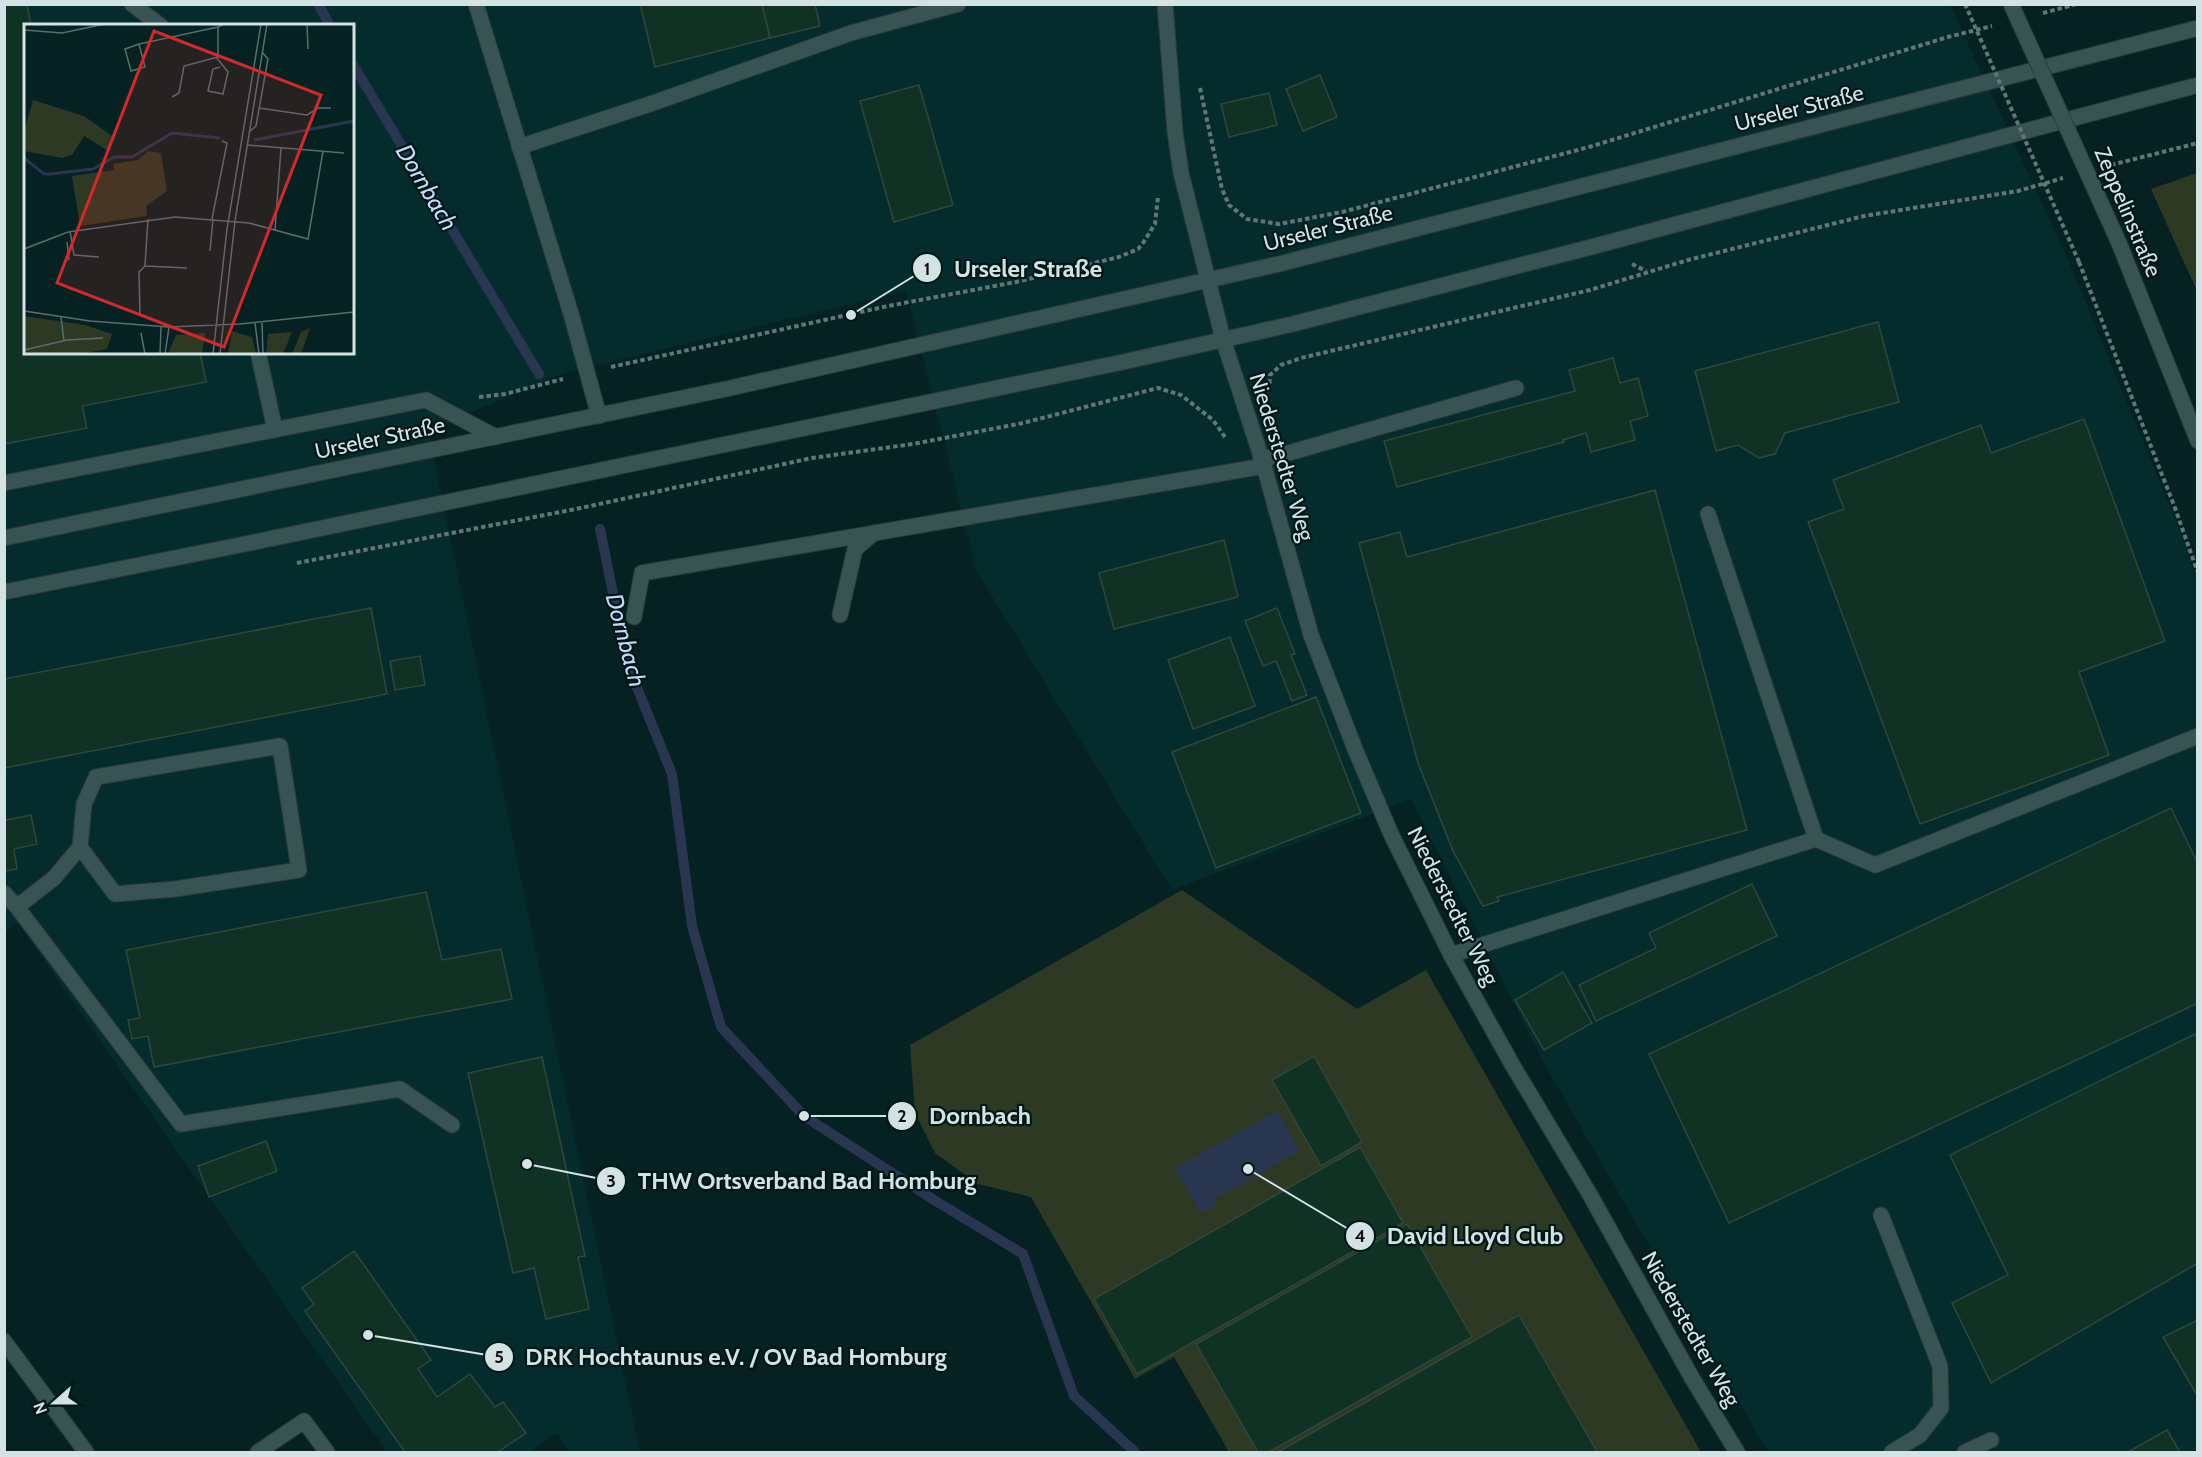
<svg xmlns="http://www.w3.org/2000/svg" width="2202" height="1457" viewBox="0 0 2202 1457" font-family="Cabin,sans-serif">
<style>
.built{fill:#052c2d;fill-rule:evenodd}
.green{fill:#2e3924}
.water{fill:#29364f}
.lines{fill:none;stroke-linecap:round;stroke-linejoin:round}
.stream{stroke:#29364f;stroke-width:10}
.building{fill:#103225;stroke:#31463c;stroke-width:1.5}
.service-casing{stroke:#2e3a3a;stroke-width:17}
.minor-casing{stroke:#2e3a3a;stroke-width:17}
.tertiary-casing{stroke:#2e3a3a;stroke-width:17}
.secondary-casing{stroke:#2e3a3a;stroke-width:17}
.path{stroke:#607677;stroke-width:4;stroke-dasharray:4.5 3;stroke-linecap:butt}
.service{stroke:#385354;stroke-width:15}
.minor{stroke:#385354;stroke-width:15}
.tertiary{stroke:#385354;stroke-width:15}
.secondary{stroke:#385354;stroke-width:15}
.secondary-bridge-casing{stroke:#2e3a3a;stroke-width:17;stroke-linecap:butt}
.path-bridge{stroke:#607677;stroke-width:4;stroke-dasharray:4.5 3;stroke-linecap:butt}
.secondary-bridge{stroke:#385354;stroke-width:15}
.labels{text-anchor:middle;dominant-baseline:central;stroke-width:4.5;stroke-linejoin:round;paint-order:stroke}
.street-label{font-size:22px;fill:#d3e2e2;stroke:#001718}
.water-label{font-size:24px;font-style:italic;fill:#c8d8f7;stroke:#001718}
.inset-river{fill:none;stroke:#29364f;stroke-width:3}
.inset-road{fill:none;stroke:#586e6f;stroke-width:1.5}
.view{fill:#d62828;fill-opacity:0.15;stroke:#d62828;stroke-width:3}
.inset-edge{fill:none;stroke:#d3e2e2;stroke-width:3}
.leader{fill:none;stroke:#d3e2e2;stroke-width:2}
.callout-dot{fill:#d3e2e2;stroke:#001718;stroke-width:2}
.mark-label{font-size:18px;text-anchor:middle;font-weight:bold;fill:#111}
.callout-label{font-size:24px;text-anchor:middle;font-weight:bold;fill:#d3e2e2;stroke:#001718;stroke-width:4.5;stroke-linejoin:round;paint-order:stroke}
</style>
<rect width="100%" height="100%" fill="#062122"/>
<!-- built -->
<path class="built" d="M5,5H1950L2070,264L2186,546L2197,581V1452H1768L1545,1065L1411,799L1172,890L977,572L906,291L564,373L428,430L640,1452H570L557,1433L530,1452H387L18,923L5,932ZM26,26H352V352H26Z"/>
<!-- green -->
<g class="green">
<polygon points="2197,173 2198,173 2197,291 2151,189"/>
<polygon points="1182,890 1357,1009 1426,970 1701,1452 1229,1452 1174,1357 1135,1379 1031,1197 978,1184 935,1153 915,1113 910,1045"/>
</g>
<!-- water -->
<polygon class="water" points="1277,1111 1300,1151 1214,1199 1216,1204 1201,1213 1175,1168"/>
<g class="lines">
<!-- stream -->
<g class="stream">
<polyline points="318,4 330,26"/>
<polyline points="352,63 539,374"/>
<polyline points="600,529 627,663 672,774 692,926 721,1027 804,1116 934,1200 1023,1254 1074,1396 1135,1452"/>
</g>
</g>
<!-- building -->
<g class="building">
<polygon points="4,4 27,4 31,26 26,26 26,352 200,352 206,382 82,406 87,428 4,444"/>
<polygon points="640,4 762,4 770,38 655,67"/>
<polygon points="762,4 815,4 820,26 770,38"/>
<polygon points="1320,75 1337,117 1303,131 1286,89"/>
<polygon points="919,85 953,205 894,222 860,101"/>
<polygon points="1269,93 1277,125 1229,137 1221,104"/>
<polygon points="1878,322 1899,402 1785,433 1775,454 1759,458 1738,445 1716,451 1695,371"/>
<polygon points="1613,358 1620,383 1638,378 1648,416 1630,421 1635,440 1591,452 1586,433 1563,440 1564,442 1397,487 1384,441 1575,391 1569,370"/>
<polygon points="2084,419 2165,641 2079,672 2109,755 1920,824 1808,522 1844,509 1833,480 1981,425 1991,453"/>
<polygon points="1655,490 1747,830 1497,897 1499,901 1483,906 1453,851 1418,763 1359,543 1400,532 1407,557"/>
<polygon points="1224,540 1238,597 1114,629 1099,573"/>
<polygon points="371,608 387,694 4,768 4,679"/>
<polygon points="1277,608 1295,654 1291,655 1307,695 1292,701 1276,661 1263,666 1245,621"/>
<polygon points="1230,637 1255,706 1193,729 1168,660"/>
<polygon points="420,656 425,685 395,690 390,661"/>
<polygon points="1316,697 1361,813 1216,868 1172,752"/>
<polygon points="2171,808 2198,864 2198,1003 1729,1223 1649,1054"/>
<polygon points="4,810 6,820 31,815 37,844 14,849 17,869 4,871"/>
<polygon points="1752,884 1777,936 1596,1021 1579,985 1656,948 1649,933"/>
<polygon points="426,892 442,960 501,949 512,999 154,1067 148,1036 132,1039 128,1020 140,1018 126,950"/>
<polygon points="1563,972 1592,1023 1544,1050 1515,1000"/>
<polygon points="2195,1034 2198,1039 2198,1263 1991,1383 1952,1303 2008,1275 1950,1155"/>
<polygon points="1314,1056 1362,1142 1321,1166 1272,1080"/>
<polygon points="542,1057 585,1256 578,1257 589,1309 546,1319 534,1268 513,1273 468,1073"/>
<polygon points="266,1141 277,1171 209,1197 198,1166"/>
<polygon points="1360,1147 1403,1223 1137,1374 1094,1299"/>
<polygon points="1407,1224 1472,1337 1269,1452 1258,1452 1196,1344"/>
<polygon points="354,1251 431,1360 418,1369 437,1397 470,1374 495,1407 503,1402 526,1433 498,1452 405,1452 305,1311 314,1304 302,1288"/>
<polygon points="1519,1315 1597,1452 1278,1452"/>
<polygon points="2198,1320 2198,1397 2163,1337"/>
<polygon points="2167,1430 2180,1452 2128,1452"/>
</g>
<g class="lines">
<defs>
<g id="service">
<polyline points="132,4 161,26"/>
<polyline points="476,4 572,317 599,416"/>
<polyline points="519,147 653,103 851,33 958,4"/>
<polyline points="258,352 275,430"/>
<polyline points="1261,459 1285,454 1516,388"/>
<polyline points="4,483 426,400 496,437"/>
<polyline points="1708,514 1816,839"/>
<polyline points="840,615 855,549 874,533"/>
<polyline points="634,617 642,573 1264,466"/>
<polyline points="4,893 17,907 181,1124 400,1089 452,1125"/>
<polyline points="17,907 54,878 80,847 84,804 96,777 280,746 299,870 175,889 115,894 80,847"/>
<polyline points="1451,955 1816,839 1875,865 2198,736"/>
<polyline points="1881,1215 1940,1366 1941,1408 1920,1435 1892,1452"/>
<polyline points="4,1341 86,1452"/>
<polyline points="258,1452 304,1421 327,1452"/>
<polyline points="1965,1452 1991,1440"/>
</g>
<polyline id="minor" points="1165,4 1175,132 1181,173 1223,339 1264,466 1311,635 1355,749 1391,834 1451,955 1513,1066 1589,1193 1692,1378 1737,1452"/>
<g id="tertiary">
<polyline points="4,538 726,389 1279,264 2198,28"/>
<polyline points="4,592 245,544 1123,362 1293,324 1595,246 2198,85"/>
</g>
<polyline id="secondary" points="2119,243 2198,441"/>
</defs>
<!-- service casing -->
<use href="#service" class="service-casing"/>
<!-- minor casing -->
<use href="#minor" class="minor-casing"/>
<!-- tertiary casing -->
<use href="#tertiary" class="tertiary-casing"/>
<!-- secondary casing -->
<use href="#secondary" class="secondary-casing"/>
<!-- path -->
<g class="path">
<polyline points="2043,13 2077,4"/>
<polyline points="1200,88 1222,189 1229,205 1247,219 1279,224 1342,212 1589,147 1948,37 1992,26"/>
<polyline points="2111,165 2198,143"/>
<polyline points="2079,262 2175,508 2198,573"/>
<polyline points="1632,264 1646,271"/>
<polyline points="611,367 888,306 1016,282 1119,257 1138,249 1143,243 1155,224 1158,197"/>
<polyline points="1269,391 1270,375 1281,365 1301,358 1590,290 1688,260 1864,216 2018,191 2063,178"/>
<polyline points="479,397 505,394 563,379"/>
<polyline points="297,563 581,508 812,458 913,444 1023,423 1158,388 1181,395 1213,420 1225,437"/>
</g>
<!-- service -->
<use href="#service" class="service"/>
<!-- minor -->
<use href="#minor" class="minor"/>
<!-- tertiary -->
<use href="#tertiary" class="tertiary"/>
<!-- secondary -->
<use href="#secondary" class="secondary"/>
<defs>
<polyline id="secondary-bridge" points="2011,4 2119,243"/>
</defs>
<!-- secondary-bridge casing -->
<use href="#secondary-bridge" class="secondary-bridge-casing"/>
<!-- path-bridge -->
<polyline class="path-bridge" points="1965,4 2079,262"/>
<!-- secondary-bridge -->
<use href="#secondary-bridge" class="secondary-bridge"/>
</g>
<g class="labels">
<!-- street labels -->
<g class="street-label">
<text transform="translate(1799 108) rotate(-14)">Urseler Straße</text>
<text transform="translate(2128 212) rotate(67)">Zeppelinstraße</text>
<text transform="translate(1328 228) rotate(-14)">Urseler Straße</text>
<text transform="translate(380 438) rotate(-12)">Urseler Straße</text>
<text transform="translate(1282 457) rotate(73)">Niederstedter Weg</text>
<text transform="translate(1453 906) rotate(63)">Niederstedter Weg</text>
<text transform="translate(1691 1329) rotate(60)">Niederstedter Weg</text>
</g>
<!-- water labels -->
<g class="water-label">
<text transform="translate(427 187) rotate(59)">Dornbach</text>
<text transform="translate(626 640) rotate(75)">Dornbach</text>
</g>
</g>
<!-- overview -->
<g transform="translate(24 24)">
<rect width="330" height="330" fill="#062122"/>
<path d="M9,76L60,92L91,114L83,126L60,112L48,131L38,134L0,127V108ZM124,127L137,129L143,167L122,182L123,192L56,202L48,152L90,146L89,140L114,136ZM0,292L61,301L88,310L83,325L57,330H0ZM286,304L277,330H268L277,308ZM208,307L228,313L232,330H204ZM268,308L259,330H242L244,310ZM181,309L178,330H144L152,311Z" fill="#2e3924"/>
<path class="inset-river" d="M230,116L330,97M0,134L20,150H26L69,145L90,133H108L148,109L196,114"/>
<path class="inset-road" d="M283,0L284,25M0,6L38,9L81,0M115,20L101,25L107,47L121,43L115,20L194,3M192,33L204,48L199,70L184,67L189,45L196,43M148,73L155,69L160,42L194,33V3L200,0M235,84L283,91L294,84H307M225,108L232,102L244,35L238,28M223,121L320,129M188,195L203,119L198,117M251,206L257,124M46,207L50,231L75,233M43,218L45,236M0,225L44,208L151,193L225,199L284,215L299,127M186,227L189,195M121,242L163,244M0,287L66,297L145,303L216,300L330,288M116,291L115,248L121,242L124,195M37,293L40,317M231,299L235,330M238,299L239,330M117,309L121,330M0,326L43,316L79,314M136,330L137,303M141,330L145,303M189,330L203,205L237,0M196,330L211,197L243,0"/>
<path class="view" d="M130,7L297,71L200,323L33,259Z"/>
<rect width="330" height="330" class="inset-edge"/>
</g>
<!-- callouts -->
<path class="leader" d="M851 315L927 268M804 1116L902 1116M527 1164L611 1181M1248 1169L1360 1236M368 1335L499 1357"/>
<g class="callout-dot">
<circle cx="851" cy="315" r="6"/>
<circle cx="804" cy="1116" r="6"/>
<circle cx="527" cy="1164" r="6"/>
<circle cx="1248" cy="1169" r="6"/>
<circle cx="368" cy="1335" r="6"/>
<circle cx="927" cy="268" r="15"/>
<circle cx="902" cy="1116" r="15"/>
<circle cx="611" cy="1181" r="15"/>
<circle cx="1360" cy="1236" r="15"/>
<circle cx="499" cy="1357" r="15"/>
</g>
<g class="mark-label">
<text x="927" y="275">1</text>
<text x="902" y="1122">2</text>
<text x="611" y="1187">3</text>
<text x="1360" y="1242">4</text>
<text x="499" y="1363">5</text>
</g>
<g class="callout-label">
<text x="1028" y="277">Urseler Straße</text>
<text x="980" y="1124">Dornbach</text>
<text x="807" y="1189">THW Ortsverband Bad Homburg</text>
<text x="1475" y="1244">David Lloyd Club</text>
<text x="736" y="1365">DRK Hochtaunus e.V. / OV Bad Homburg</text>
</g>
<!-- border -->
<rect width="2202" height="1457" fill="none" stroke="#d3e2e2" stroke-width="12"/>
<!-- north arrow -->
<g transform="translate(54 1403) rotate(249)" stroke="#001718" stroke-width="4.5" paint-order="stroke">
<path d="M0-4.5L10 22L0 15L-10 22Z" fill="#d3e2e2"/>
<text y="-9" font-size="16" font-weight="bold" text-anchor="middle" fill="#d3e2e2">N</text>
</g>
</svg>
